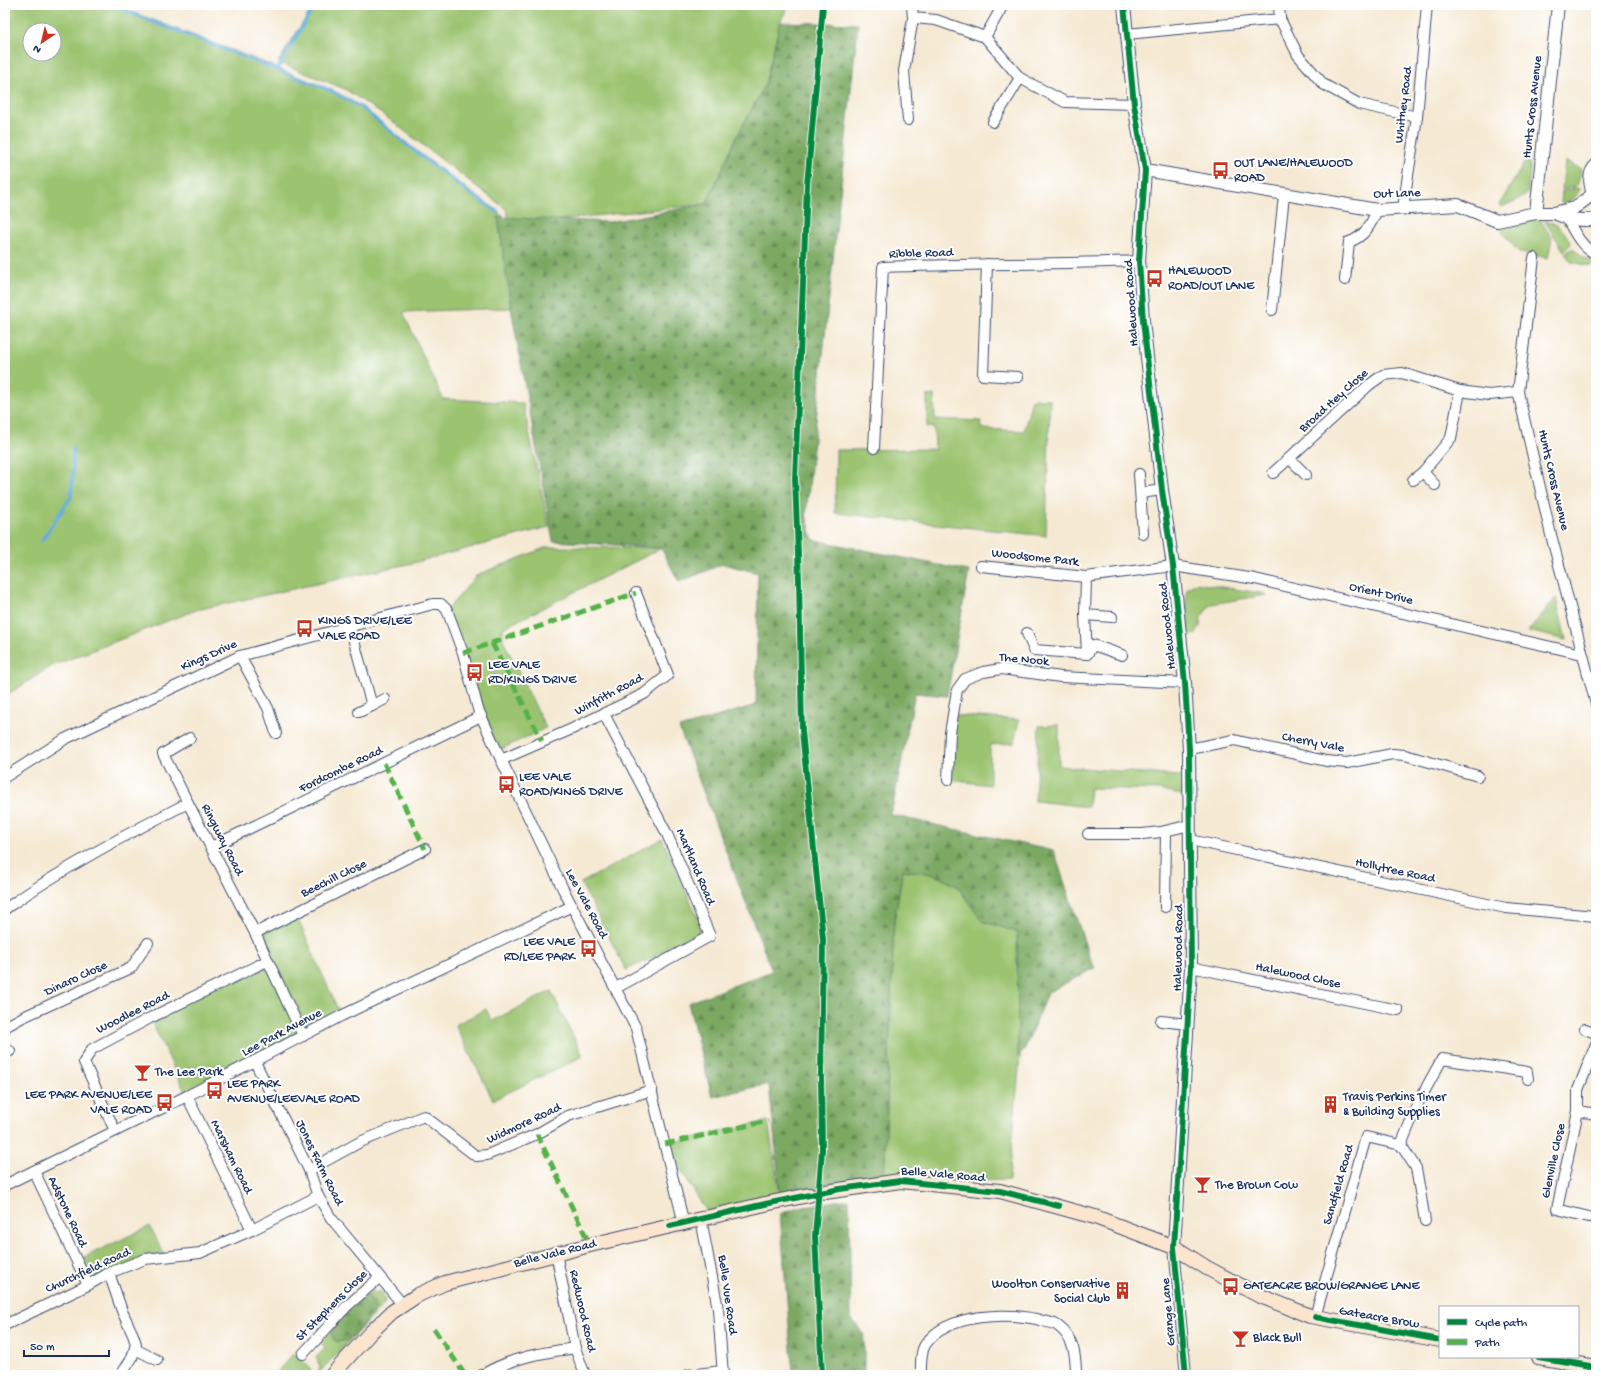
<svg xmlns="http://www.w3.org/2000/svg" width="1601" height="1380" viewBox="0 0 1601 1380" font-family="'Gochi Hand',sans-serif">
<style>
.green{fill:#9bc36f;stroke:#5b7966;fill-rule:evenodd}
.forest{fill:url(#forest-firs);stroke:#4c6c60}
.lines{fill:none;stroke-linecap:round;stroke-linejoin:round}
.stream{stroke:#63aedc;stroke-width:3.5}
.minor-casing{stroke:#3c4b70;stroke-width:12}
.tertiary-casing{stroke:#3c4b70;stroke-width:14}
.secondary-casing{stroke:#3c4b70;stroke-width:16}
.minor{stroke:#fff;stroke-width:10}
.tertiary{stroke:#fff;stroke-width:12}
.secondary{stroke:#fbe5cf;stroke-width:14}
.quiet{stroke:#55b248;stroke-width:5;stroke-dasharray:10 5;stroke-linecap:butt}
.cycleway-casing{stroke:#fff;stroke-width:8}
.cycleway{stroke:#00873e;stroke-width:6}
.labels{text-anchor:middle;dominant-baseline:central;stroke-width:4;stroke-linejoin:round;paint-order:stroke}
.street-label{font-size:13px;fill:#1b2f5e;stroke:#fff}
.poi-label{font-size:13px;fill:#1b2f5e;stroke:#fff;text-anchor:start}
</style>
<defs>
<pattern id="forest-firs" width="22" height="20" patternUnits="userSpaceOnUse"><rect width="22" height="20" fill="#7ca962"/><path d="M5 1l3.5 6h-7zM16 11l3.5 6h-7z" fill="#658a54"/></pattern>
</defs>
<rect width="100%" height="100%" fill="#fff"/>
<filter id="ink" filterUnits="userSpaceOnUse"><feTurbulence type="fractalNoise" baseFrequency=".025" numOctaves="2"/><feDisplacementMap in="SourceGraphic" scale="8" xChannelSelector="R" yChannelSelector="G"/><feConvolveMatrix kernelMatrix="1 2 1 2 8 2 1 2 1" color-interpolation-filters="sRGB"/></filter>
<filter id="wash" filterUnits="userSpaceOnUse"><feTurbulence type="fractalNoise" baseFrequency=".012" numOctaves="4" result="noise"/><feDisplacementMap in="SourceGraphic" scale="16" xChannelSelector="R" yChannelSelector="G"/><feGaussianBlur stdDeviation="0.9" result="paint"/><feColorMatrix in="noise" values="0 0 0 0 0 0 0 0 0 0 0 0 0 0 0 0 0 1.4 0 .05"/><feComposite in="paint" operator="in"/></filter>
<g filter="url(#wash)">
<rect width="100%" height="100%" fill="#f5e9d3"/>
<!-- green -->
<g class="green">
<path d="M5,5H79L122,8L278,68L308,83L332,91L362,108L420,155L470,193L504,217H498L511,308L403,312L443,399L523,403L549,527L413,563L196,610L52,666L5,696ZM30,30H54V54H30Z"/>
<polygon points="314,5 789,5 780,22 765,85 737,136 706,204 547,221 509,220 506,209 385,116 345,89 278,62"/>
<polygon points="1528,157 1530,168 1528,193 1522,198 1501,207 1499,205"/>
<polygon points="1565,161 1581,169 1578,184 1575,187 1562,189"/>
<path d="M1578,188L1580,190C1576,197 1570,203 1561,203L1562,191Z"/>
<path d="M1540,219L1552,238L1548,258L1520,253L1502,232L1501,227C1514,226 1526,219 1540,219Z"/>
<path d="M1544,220C1558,223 1565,231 1571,244L1564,251Z"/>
<polygon points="1573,248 1584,258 1592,261 1591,266 1571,262 1565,253"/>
<polygon points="934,395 935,419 981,421 982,429 1024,431 1032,399 1050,399 1046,536 835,513 836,450 935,449 934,428 927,427 927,396"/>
<polygon points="547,547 662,548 503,628 503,640 546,728 497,751 447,610 477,575"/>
<polygon points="1196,583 1266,594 1266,595 1211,604 1201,617 1200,626 1196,634 1188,636 1186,592 1188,588"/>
<polygon points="1556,598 1566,640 1528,631"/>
<polygon points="953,715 1019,720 1014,743 990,745 990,785 948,780"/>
<polygon points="1059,725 1059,766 1190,777 1190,797 1159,790 1090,788 1088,807 1035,801 1039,726"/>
<polygon points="662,839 701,924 696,938 626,970 581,883"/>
<polygon points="903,870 932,874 957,886 982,921 1017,932 1024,1013 1009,1180 884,1183 894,922"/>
<polygon points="295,913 341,1016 187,1096 150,1018 267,961 255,933"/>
<polygon points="551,991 583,1056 493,1100 455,1025 486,1009 492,1021"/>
<polygon points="768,1121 781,1201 710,1217 665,1144"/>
<polygon points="150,1226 165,1256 88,1285 76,1261"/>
<path d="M372,1290L375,1293L379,1291C384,1292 386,1299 384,1304L318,1374L320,1367L316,1357L325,1348L320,1341Z"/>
<polygon points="294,1353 311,1369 309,1375 278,1375 276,1373"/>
</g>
<!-- forest -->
<g class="forest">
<polygon points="780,22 858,24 806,515 813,539 815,540 969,571 947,696 915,693 891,815 1054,851 1089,956 1095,968 1047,993 1024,1051 1018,1057 1017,932 982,921 957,886 932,874 903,870 894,922 884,1183 781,1201 769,1084 712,1097 688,1003 772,971 679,728 756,705 758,573 723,564 679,582 661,548 553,541 511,308 498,217 609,222 706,204 737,136 765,85"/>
<polygon points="849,1199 851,1318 864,1335 864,1375 793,1375 780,1214 798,1207"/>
<path d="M366,1295L371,1298L376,1307L374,1311L356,1333L348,1340L338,1342L334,1340L331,1335C335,1318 353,1307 366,1295Z"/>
</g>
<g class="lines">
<!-- stream -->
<g class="stream">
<polyline points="94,5 117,6 131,13 332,91 362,108 420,155 470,193 498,212"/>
<polyline points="278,68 315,5"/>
<polyline points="42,540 71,497 73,471 73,449"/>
</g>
</g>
</g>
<g filter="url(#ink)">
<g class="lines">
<defs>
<g id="minor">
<polyline points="1279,5 1280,19 1298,55 1323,84 1359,104 1417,117"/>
<polyline points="913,18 936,20 985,37 1020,78 1065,102 1134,104"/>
<polyline points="1127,34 1280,19"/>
<polyline points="985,37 1003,5"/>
<polyline points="908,120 904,71 913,18 912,5"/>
<polyline points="993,122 1020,78"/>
<path d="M1592,195C1589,184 1586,173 1596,164"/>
<polyline points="1403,208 1417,117 1427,5"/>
<path d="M1567,219C1575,233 1581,247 1596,254"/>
<polyline points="1534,258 1518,392 1551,535 1596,704"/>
<polyline points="987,264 983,375 1018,377"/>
<path d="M1345,280L1349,242C1364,237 1371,225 1377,210"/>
<polyline points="1272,310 1284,195"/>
<path d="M874,448L883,267C969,264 1054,264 1139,261"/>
<polyline points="1290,459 1306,475"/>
<polyline points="1423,472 1435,485"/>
<polyline points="1273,473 1369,385 1383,375 1402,373 1460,391 1489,395 1518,392"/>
<polyline points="1139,474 1143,534"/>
<polyline points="1413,480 1423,472 1451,438 1460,391"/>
<polyline points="1141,493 1162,490"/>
<polyline points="981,566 1086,577 1173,566 1255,579 1582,654"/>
<polyline points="1086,577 1085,615 1087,654"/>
<polyline points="1085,615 1112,617"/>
<polyline points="350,627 372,706 385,699"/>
<polyline points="1027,633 1034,650 1087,654 1093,645 1122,655"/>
<polyline points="240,656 268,708 276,733"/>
<polyline points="359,712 372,706"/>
<polyline points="604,714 667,834 710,936 616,988"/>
<polyline points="1189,749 1234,740 1326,761 1347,763 1392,754 1405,755 1478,776"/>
<polyline points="501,760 572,729 644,694 668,675 636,593"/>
<polyline points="5,777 65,739 240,656 433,604 441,604 447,610 463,653 478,709 497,751 563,889 636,1028 684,1224"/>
<polyline points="948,780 950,733 957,690 965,679 983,672 1001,669 1061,677 1185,683"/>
<polyline points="188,803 163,754 190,738"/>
<polyline points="1088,834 1142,834 1161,832 1190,825"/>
<polyline points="1190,840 1506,908 1596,916"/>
<polyline points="211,847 481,716"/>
<polyline points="1165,907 1166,831"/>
<path d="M5,909C63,868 125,835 188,803L255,933L303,1036"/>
<polyline points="255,933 425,849"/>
<polyline points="1191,967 1398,1010"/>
<polyline points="1161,1021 1188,1024"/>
<polyline points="5,1027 23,1017 131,968 148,943"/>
<polyline points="1585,1029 1596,1033"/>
<polyline points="5,1049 10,1051"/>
<polyline points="255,1062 309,1170 318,1196 331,1218 403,1305"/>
<polyline points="187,1096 252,1230"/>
<polyline points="1578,1111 1596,1114"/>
<polyline points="115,1131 84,1062 92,1049 150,1018 267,961"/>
<polyline points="1401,1145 1416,1168 1425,1221"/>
<polyline points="309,1170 360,1142 424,1116 476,1156 487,1155 537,1134 568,1116 652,1090"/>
<polyline points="34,1171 88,1285"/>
<polyline points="5,1185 187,1096 341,1016 572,906"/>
<polyline points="1589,1217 1557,1209 1578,1111 1578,1090 1596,1044"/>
<polyline points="701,1219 718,1309 723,1375"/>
<polyline points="1174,1247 1186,1375"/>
<polyline points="556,1253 575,1348 585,1375"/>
<polyline points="109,1273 122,1311 133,1335 136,1344 132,1358 121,1375"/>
<polyline points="1315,1317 1366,1137 1401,1145 1419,1101 1442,1059 1527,1072 1528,1079"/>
<polyline points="5,1325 88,1285 109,1273 145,1259 200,1253 252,1230 318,1196"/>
<polyline points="135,1349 157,1360"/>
<polyline points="303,1354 346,1307 379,1278"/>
<path d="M482,1375C513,1357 540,1353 575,1348"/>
<polyline points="688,1375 722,1371"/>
<path d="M921,1375C921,1366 920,1353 925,1345C946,1313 1011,1311 1043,1321C1048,1322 1054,1323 1058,1326C1074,1338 1076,1356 1076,1375"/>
</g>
<g id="tertiary">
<polyline points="1124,5 1134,104 1145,170 1139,261 1143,321 1162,490 1173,566 1185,683 1189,749 1191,967 1174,1247"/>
<polyline points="1145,170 1377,210 1458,205 1497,221 1536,213 1554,213 1574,208 1596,192"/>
<polyline points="1536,213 1558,5"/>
<path d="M1554,213C1568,219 1581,222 1596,219"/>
</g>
<g id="secondary">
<polyline points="825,1192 900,1181 1000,1191 1095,1217 1174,1247 1207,1268 1258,1295 1310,1316 1440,1340"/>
<polyline points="1538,1357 1596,1367"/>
<polyline points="332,1375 370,1333 392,1312 418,1295 445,1283 590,1245 765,1204 809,1195"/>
</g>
</defs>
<!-- minor casing -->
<use href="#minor" class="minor-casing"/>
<!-- tertiary casing -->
<use href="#tertiary" class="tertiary-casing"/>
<!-- secondary casing -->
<use href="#secondary" class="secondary-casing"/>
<!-- minor -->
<use href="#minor" class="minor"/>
<!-- tertiary -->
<use href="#tertiary" class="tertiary"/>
<!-- secondary -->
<use href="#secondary" class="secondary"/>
<!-- quiet -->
<g class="quiet">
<polyline points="492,643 542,741"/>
<polyline points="463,653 636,593"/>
<polyline points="384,763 425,849"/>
<polyline points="537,1134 590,1245"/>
<polyline points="665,1144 768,1121"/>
<polyline points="434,1329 465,1375"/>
</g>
<defs>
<g id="cycleway">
<polyline points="1124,5 1134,104 1145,170 1139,261 1143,321 1162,490 1173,566 1185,683 1189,749 1191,967 1174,1247 1186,1375"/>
<polyline points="670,1226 765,1204 840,1189 900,1181 1000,1191 1059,1206"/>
<polyline points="1315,1317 1440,1340"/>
<polyline points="1538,1357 1596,1367"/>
<polyline points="822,1375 815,1236 822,1150 821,1074 823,939 802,731 799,580 795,478 807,185 823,5"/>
</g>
</defs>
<!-- cycleway casing -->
<use href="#cycleway" class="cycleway-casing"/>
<!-- cycleway -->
<use href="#cycleway" class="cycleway"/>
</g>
</g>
<!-- icons -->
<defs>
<symbol id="bus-bare" viewBox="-9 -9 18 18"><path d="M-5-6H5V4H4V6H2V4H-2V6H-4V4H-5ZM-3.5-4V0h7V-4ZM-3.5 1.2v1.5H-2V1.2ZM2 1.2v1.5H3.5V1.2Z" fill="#c8321e" stroke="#fff" stroke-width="2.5" paint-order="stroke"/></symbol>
<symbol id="bar-bare" viewBox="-9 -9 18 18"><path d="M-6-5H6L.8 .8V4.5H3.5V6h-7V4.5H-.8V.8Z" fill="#c8321e" stroke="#fff" stroke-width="2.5" paint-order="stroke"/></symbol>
<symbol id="building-bare" viewBox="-9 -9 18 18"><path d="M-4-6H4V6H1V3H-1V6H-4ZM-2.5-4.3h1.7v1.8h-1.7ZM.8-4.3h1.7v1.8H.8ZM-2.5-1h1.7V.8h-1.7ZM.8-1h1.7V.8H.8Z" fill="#c8321e" stroke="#fff" stroke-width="2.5" paint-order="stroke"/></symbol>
</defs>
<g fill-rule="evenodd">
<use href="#bus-bare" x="1208" y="158" width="25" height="25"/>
<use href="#bus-bare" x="1142" y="266" width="25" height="25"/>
<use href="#bus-bare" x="292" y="616" width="25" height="25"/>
<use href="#bus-bare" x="462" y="660" width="25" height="25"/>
<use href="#bus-bare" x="494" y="772" width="25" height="25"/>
<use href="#bus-bare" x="576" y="936" width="25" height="25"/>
<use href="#bar-bare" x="130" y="1060" width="25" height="25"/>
<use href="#bus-bare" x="202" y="1078" width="25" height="25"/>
<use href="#bus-bare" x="152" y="1090" width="25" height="25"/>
<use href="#building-bare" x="1318" y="1092" width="25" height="25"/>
<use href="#bar-bare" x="1190" y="1172" width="25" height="25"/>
<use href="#bus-bare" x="1218" y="1274" width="25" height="25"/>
<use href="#building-bare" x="1110" y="1278" width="25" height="25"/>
<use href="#bar-bare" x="1228" y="1326" width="25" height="25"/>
</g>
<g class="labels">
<!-- street labels -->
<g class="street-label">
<text transform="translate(1404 105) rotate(-83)">Whitney Road</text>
<text transform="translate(1533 107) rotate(-84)">Hunts Cross Avenue</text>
<text transform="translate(1397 194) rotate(-2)">Out Lane</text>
<text transform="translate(921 254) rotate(-2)">Ribble Road</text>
<text transform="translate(1132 303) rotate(-94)">Halewood Road</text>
<text transform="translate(1334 401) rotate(-42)">Broad Hey Close</text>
<text transform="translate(1553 480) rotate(77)">Hunts Cross Avenue</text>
<text transform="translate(1035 558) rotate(6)">Woodsome Park</text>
<text transform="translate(1381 594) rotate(13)">Orient Drive</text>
<text transform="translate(1168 626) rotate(-96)">Halewood Road</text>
<text transform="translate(209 656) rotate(-24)">Kings Drive</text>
<text transform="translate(1024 660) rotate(5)">The Nook</text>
<text transform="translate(609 695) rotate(-28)">Winfrith Road</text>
<text transform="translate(1313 743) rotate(11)">Cherry Vale</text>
<text transform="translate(341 770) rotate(-26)">Fordcombe Road</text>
<text transform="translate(222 840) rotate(63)">Ringway Road</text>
<text transform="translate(695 867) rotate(67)">Martland Road</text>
<text transform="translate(1395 871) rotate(12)">Hollytree Road</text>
<text transform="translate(334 879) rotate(-26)">Beechill Close</text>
<text transform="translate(586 904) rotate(62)">Lee Vale Road</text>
<text transform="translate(1179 948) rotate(-89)">Halewood Road</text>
<text transform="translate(1298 976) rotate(12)">Halewood Close</text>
<text transform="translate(76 979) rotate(-25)">Dinaro Close</text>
<text transform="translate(133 1013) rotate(-27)">Woodlee Road</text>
<text transform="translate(282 1033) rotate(-28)">Lee Park Avenue</text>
<text transform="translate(524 1124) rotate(-25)">Widmore Road</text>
<text transform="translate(231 1157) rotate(64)">Marsham Road</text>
<text transform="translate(1554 1161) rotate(-78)">Glenville Close</text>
<text transform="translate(319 1163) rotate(64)">Jones Farm Road</text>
<text transform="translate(943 1175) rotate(5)">Belle Vale Road</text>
<text transform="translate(1339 1185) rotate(-74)">Sandfield Road</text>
<text transform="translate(67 1212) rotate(65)">Adstone Road</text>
<text transform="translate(555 1254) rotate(-14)">Belle Vale Road</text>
<text transform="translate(88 1271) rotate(-25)">Churchfield Road</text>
<text transform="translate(727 1295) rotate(82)">Belle Vue Road</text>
<text transform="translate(332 1306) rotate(-45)">St Stephens Close</text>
<text transform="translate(582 1311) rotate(77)">Redwood Road</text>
<text transform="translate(1169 1312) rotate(-95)">Grange Lane</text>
<text transform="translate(1379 1318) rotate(10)">Gateacre Brow</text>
</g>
<!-- poi labels -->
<g class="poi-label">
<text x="1234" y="163">OUT LANE/HALEWOOD<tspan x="1234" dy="15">ROAD</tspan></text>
<text x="1168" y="271">HALEWOOD<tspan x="1168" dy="15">ROAD/OUT LANE</tspan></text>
<text x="318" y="621">KINGS DRIVE/LEE<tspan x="318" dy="15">VALE ROAD</tspan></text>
<text x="488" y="665">LEE VALE<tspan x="488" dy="15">RD/KINGS DRIVE</tspan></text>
<text x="519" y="777">LEE VALE<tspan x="519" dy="15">ROAD/KINGS DRIVE</tspan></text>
<text x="575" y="942" text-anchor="end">LEE VALE<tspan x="575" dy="15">RD/LEE PARK</tspan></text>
<text x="155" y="1072">The Lee Park</text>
<text x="227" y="1084">LEE PARK<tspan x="227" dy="15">AVENUE/LEEVALE ROAD</tspan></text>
<text x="152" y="1095" text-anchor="end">LEE PARK AVENUE/LEE<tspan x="152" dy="15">VALE ROAD</tspan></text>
<text x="1343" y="1097">Travis Perkins Timer<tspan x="1343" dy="15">&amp; Building Supplies</tspan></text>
<text x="1215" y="1185">The Brown Cow</text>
<text x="1110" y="1284" text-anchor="end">Woolton Conservative<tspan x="1110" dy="15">Social Club</tspan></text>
<text x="1243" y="1286">GATEACRE BROW/GRANGE LANE</text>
<text x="1253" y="1338">Black Bull</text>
</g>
</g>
<!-- margin -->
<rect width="1601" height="1380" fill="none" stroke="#fff" stroke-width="20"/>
<!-- legend -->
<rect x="1439" y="1306" width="140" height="52" fill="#ffffff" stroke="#a4acbf"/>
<rect x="1447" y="1319" width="20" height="6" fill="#00873e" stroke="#a4acbf"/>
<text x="1475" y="1326" font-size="12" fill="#1b2f5e">Cycle path</text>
<rect x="1447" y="1339" width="20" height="6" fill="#55b248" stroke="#a4acbf"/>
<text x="1475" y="1346" font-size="12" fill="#1b2f5e">Path</text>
<!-- north arrow -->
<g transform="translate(42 42) rotate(215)"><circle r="19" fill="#ffffff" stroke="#a4acbf"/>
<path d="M0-3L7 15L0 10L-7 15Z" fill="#c8321e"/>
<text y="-6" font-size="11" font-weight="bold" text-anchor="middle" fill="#1b2f5e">N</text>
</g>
<!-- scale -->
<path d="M24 1350v6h85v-6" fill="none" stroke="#1b2f5e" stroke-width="2"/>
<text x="30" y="1350" font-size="12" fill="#1b2f5e" stroke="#ffffff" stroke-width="3" paint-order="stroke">50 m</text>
</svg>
